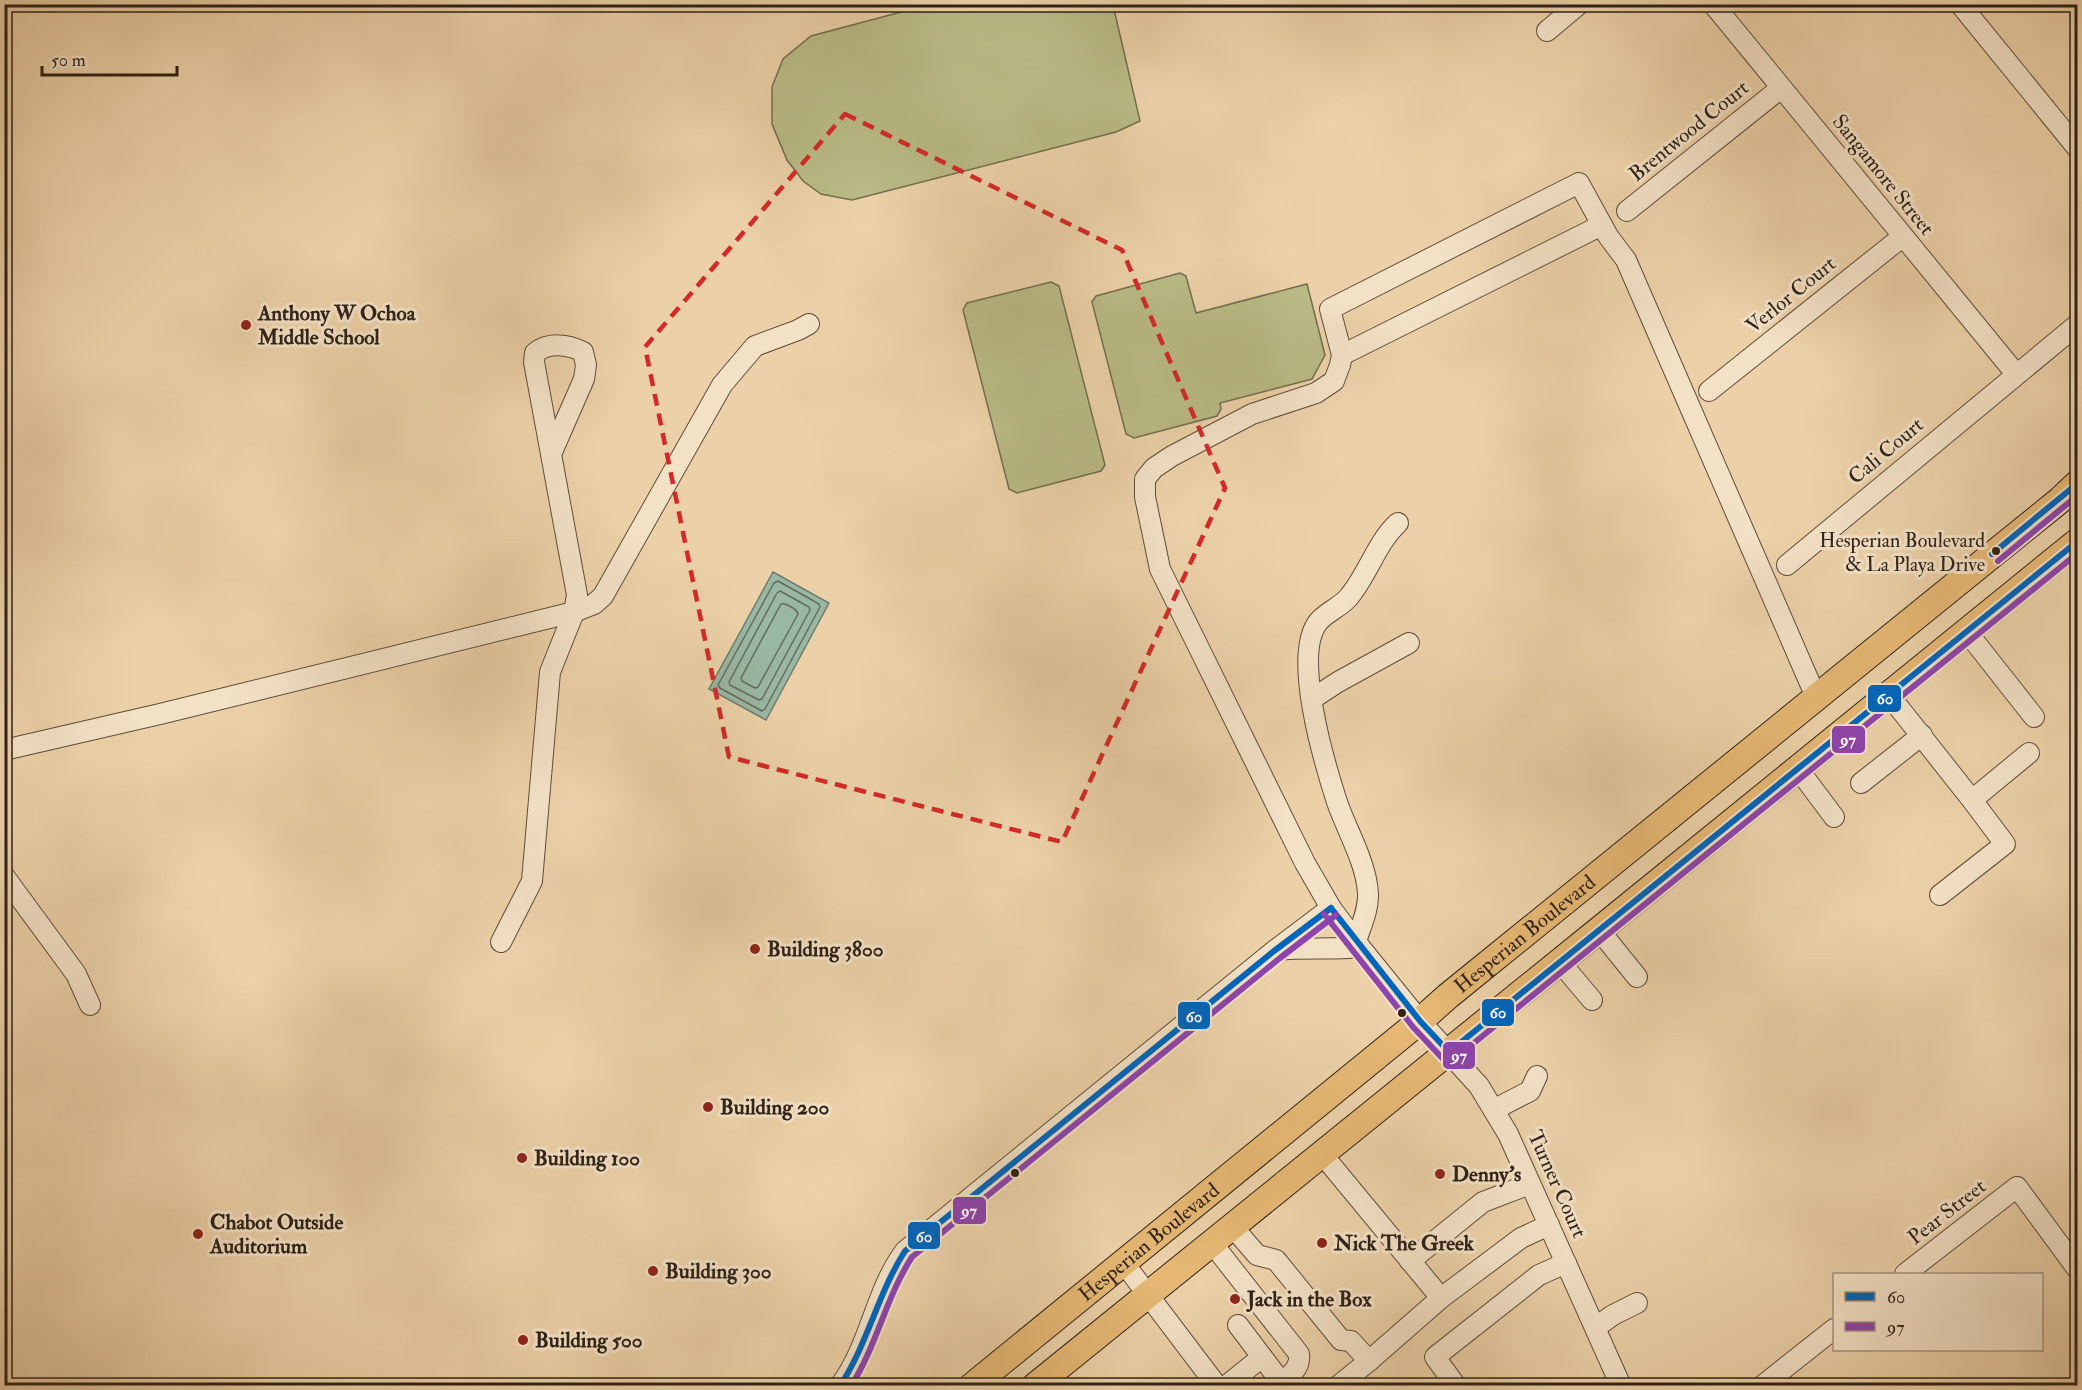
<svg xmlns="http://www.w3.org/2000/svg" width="2082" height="1390" viewBox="0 0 2082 1390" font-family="'IM FELL Double Pica',serif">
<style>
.green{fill:#b9bb86;stroke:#746e4e;stroke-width:1.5}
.water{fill:#99b8a4;stroke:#6e7c6c;stroke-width:1.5}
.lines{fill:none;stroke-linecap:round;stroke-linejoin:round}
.shore{stroke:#646c5e;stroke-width:1.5}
.minor-casing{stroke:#5e4d3b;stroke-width:22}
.major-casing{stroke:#2e2117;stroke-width:28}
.minor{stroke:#f3e1c6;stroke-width:20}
.major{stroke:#e6b874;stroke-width:26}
.bus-1-casing{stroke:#f3e1c6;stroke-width:10}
.bus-2-casing{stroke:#f3e1c6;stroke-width:10}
.bus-1{stroke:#0065bd;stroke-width:6}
.bus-2{stroke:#8e44ad;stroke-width:6}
.marked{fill:none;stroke:#d62828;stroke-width:4.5;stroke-dasharray:12 8;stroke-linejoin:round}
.poi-dot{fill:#8f2418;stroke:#f3e1c6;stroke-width:2}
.bus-dot{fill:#2e2117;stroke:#f3e1c6;stroke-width:2}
.labels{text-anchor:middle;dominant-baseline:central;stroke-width:6;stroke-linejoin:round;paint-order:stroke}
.bus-label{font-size:20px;fill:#2e2117;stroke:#f3e1c6;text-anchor:end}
.street-label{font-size:21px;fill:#2e2117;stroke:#f3e1c6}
.poi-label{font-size:21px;font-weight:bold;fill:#2e2117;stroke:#f3e1c6;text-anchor:start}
.line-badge{stroke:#f3e1c6;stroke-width:2}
.badge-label{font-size:16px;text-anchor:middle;font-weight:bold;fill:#fff}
</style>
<rect width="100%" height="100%" fill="#ecd1a8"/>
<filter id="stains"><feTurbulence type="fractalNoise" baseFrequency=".00333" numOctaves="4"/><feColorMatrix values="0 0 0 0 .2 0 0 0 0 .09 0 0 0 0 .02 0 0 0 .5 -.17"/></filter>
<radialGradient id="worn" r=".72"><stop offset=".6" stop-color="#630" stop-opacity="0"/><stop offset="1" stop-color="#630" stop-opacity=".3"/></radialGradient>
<!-- green -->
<g class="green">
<polygon points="931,4 1113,5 1140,121 1116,132 852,200 821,194 803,181 787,160 772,124 772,87 783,59 811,36"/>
<polygon points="1180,273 1186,276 1196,313 1307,284 1325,355 1312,379 1220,403 1221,409 1217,416 1134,438 1126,434 1092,302 1096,296"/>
<polygon points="1051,282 1059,286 1105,465 1101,471 1017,493 1009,489 963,310 967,303"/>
</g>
<!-- water -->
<polygon class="water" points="773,572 829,603 766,720 709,689"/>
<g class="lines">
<!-- shore -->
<g class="shore">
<polygon points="778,581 819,604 820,607 765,709 762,711 720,688 718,685 774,583"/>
<polygon points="780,591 809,607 810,610 762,699 759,700 730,685 729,682 777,593"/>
<path d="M781,604C786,603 797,609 798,614L758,687L755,688L742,681L741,678Z"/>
</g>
<defs>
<g id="minor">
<polyline points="1713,4 2016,374"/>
<polyline points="1960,4 2078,149"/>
<polyline points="1547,31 1579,4"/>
<polyline points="1627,211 1781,88"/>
<polyline points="1342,355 1602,225"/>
<polyline points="1709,391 1902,237"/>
<polyline points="1787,565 2078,324"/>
<polyline points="1967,632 2034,717"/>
<polyline points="1889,695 1972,800 2029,753"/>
<polyline points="1312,699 1338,682 1409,643"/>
<polyline points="4,750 160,714 574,612 594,604 603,596 722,385 755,346 798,330 809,324"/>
<polyline points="1798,769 1834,817"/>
<polyline points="1861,783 1922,735"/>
<polyline points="4,876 76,974 90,1005"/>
<polyline points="1940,895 2005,844 1972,800"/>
<polyline points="1599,930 1637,977"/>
<path d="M1356,941C1361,926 1369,909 1368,893C1366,862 1347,831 1337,802C1325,765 1291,653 1319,621C1327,612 1340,607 1348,598C1368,575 1376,543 1398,523"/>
<path d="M501,942L532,881L550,672L574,612L577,595L534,362L535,353C548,342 568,344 583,352L586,365L584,379L552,452"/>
<path d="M1277,950C1305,947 1332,950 1360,947"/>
<polyline points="1560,962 1592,1000"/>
<polyline points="1495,1109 1530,1091 1537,1076"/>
<polyline points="1232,1226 1257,1255 1276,1260 1341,1340 1351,1341 1369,1361 1441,1298 1322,1154"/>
<path d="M1212,1243L1299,1354C1301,1370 1288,1376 1277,1386"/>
<polyline points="1410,1261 1483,1202 1530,1184"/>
<polyline points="1123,1262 1217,1386"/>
<polyline points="1905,1274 2017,1187 2078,1270"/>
<polyline points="1441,1298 1521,1238 1549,1225"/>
<polyline points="1238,1325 1275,1374"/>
<polyline points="1596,1327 1613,1315 1637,1303"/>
<path d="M840,1386C871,1344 875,1291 905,1251L1274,951L1331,908"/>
<polyline points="1226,1386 1262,1357"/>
<polyline points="1338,1386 1369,1361"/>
<polyline points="1456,1386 1435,1357 1539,1275 1566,1263"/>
<polyline points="1621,1386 1508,1134 1479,1086 1420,1021 1360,947 1331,908 1305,863 1160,569 1145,497 1145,479 1154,468 1172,456 1252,414 1316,393 1334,381 1340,365 1342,355 1330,309 1579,183 1608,236 1626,260 1816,697"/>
<polyline points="1762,1386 1834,1329"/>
</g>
<g id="major">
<path id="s1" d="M972,1386L1420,1021L1448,996L2060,500L2078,483"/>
<polyline points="1035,1386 1599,930 2078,541"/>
</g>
</defs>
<!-- minor casing -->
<use href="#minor" class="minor-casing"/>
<!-- major casing -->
<use href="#major" class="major-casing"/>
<!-- minor -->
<use href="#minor" class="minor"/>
<!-- major -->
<use href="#major" class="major"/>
<defs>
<g id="bus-1">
<polyline points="1992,554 2078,483"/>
<polyline points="1331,908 1420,1021 1449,1052 2078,541"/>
<path d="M840,1386C868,1343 878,1293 905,1251L1274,951L1331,908"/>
</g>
<g id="bus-2">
<polyline points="1998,561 2078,495"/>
<polyline points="1324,914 1413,1027 1443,1059 1448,1061 1453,1060 2078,553"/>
<path d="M851,1386C877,1345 886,1297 912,1257L1280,958L1336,915"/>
</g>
</defs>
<!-- bus-1 casing -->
<use href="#bus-1" class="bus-1-casing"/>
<!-- bus-2 casing -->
<use href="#bus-2" class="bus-2-casing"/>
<!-- bus-1 -->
<use href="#bus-1" class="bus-1"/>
<!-- bus-2 -->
<use href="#bus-2" class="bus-2"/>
</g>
<!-- marked area -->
<path class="marked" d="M845,114L1122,250L1225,488L1062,842L729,757L645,347Z"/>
<!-- markers -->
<g class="poi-dot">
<circle cx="246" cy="325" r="6"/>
<circle cx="755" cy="949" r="6"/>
<circle cx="708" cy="1107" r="6"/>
<circle cx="522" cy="1158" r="6"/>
<circle cx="1440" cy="1174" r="6"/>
<circle cx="198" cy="1234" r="6"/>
<circle cx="1322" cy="1243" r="6"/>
<circle cx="653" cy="1271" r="6"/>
<circle cx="1235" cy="1299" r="6"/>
<circle cx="523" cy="1340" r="6"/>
</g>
<g class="bus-dot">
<circle cx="1996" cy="551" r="5"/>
<circle cx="1402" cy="1013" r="5"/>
<circle cx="1015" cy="1173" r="5"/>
</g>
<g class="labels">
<!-- bus labels -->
<g class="bus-label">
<text x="1985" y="540">Hesperian Boulevard<tspan x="1985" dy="24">&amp; La Playa Drive</tspan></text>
</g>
<!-- street labels -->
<g class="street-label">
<text transform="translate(1689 131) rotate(-39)">Brentwood Court</text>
<text transform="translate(1883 175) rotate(51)">Sangamore Street</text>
<text transform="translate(1791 295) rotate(-39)">Verlor Court</text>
<text transform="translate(1886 451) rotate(-40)">Cali Court</text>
<text stroke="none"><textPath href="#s1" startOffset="714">Hesperian Boulevard</textPath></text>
<text transform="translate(1557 1184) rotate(66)">Turner Court</text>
<text transform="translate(1947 1212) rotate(-38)">Pear Street</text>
<text stroke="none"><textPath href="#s1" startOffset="228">Hesperian Boulevard</textPath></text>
</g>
<!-- poi labels -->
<g class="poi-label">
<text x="258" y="313">Anthony W Ochoa<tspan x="258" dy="24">Middle School</tspan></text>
<text x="767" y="949">Building 3800</text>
<text x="720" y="1107">Building 200</text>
<text x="534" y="1158">Building 100</text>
<text x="1452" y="1174">Denny's</text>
<text x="210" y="1222">Chabot Outside<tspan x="210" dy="24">Auditorium</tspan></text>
<text x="1334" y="1243">Nick The Greek</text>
<text x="665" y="1271">Building 300</text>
<text x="1247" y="1299">Jack in the Box</text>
<text x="535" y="1340">Building 500</text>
</g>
</g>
<g class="line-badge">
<rect x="1867" y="684" width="35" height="29" rx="6" fill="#0065bd"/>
<rect x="1831" y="725" width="35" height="29" rx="6" fill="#8e44ad"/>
<rect x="1481" y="998" width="34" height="29" rx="6" fill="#0065bd"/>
<rect x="1177" y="1001" width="34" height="29" rx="6" fill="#0065bd"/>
<rect x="1442" y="1041" width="34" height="29" rx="6" fill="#8e44ad"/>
<rect x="952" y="1196" width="35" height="29" rx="6" fill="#8e44ad"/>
<rect x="907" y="1221" width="34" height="29" rx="6" fill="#0065bd"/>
</g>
<g class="badge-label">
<text x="1885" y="704">60</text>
<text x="1848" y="745">97</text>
<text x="1498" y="1018">60</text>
<text x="1194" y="1022">60</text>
<text x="1459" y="1061">97</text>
<text x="969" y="1216">97</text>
<text x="924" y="1242">60</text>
</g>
<!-- margin -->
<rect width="2082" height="1390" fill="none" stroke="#ecd1a8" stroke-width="24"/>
<rect x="6" y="6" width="2070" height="1378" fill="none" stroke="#2e2117" stroke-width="3"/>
<rect x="12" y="12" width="2058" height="1366" fill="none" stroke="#2e2117" stroke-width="1.5"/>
<!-- legend -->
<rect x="1833" y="1273" width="210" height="78" fill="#f3e1c6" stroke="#a49480" stroke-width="1.5"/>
<rect x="1845" y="1292" width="30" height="9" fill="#0065bd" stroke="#a49480" stroke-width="1.5"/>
<text x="1887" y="1303" font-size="18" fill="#2e2117">60</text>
<rect x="1845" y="1322" width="30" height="9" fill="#8e44ad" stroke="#a49480" stroke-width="1.5"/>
<text x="1887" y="1333" font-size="18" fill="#2e2117">97</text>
<!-- scale -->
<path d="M42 66v9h135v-9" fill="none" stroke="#2e2117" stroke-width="3"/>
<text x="51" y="66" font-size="18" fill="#2e2117" stroke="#f3e1c6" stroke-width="4.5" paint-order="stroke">50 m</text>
<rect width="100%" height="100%" filter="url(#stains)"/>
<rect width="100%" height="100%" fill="url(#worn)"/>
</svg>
